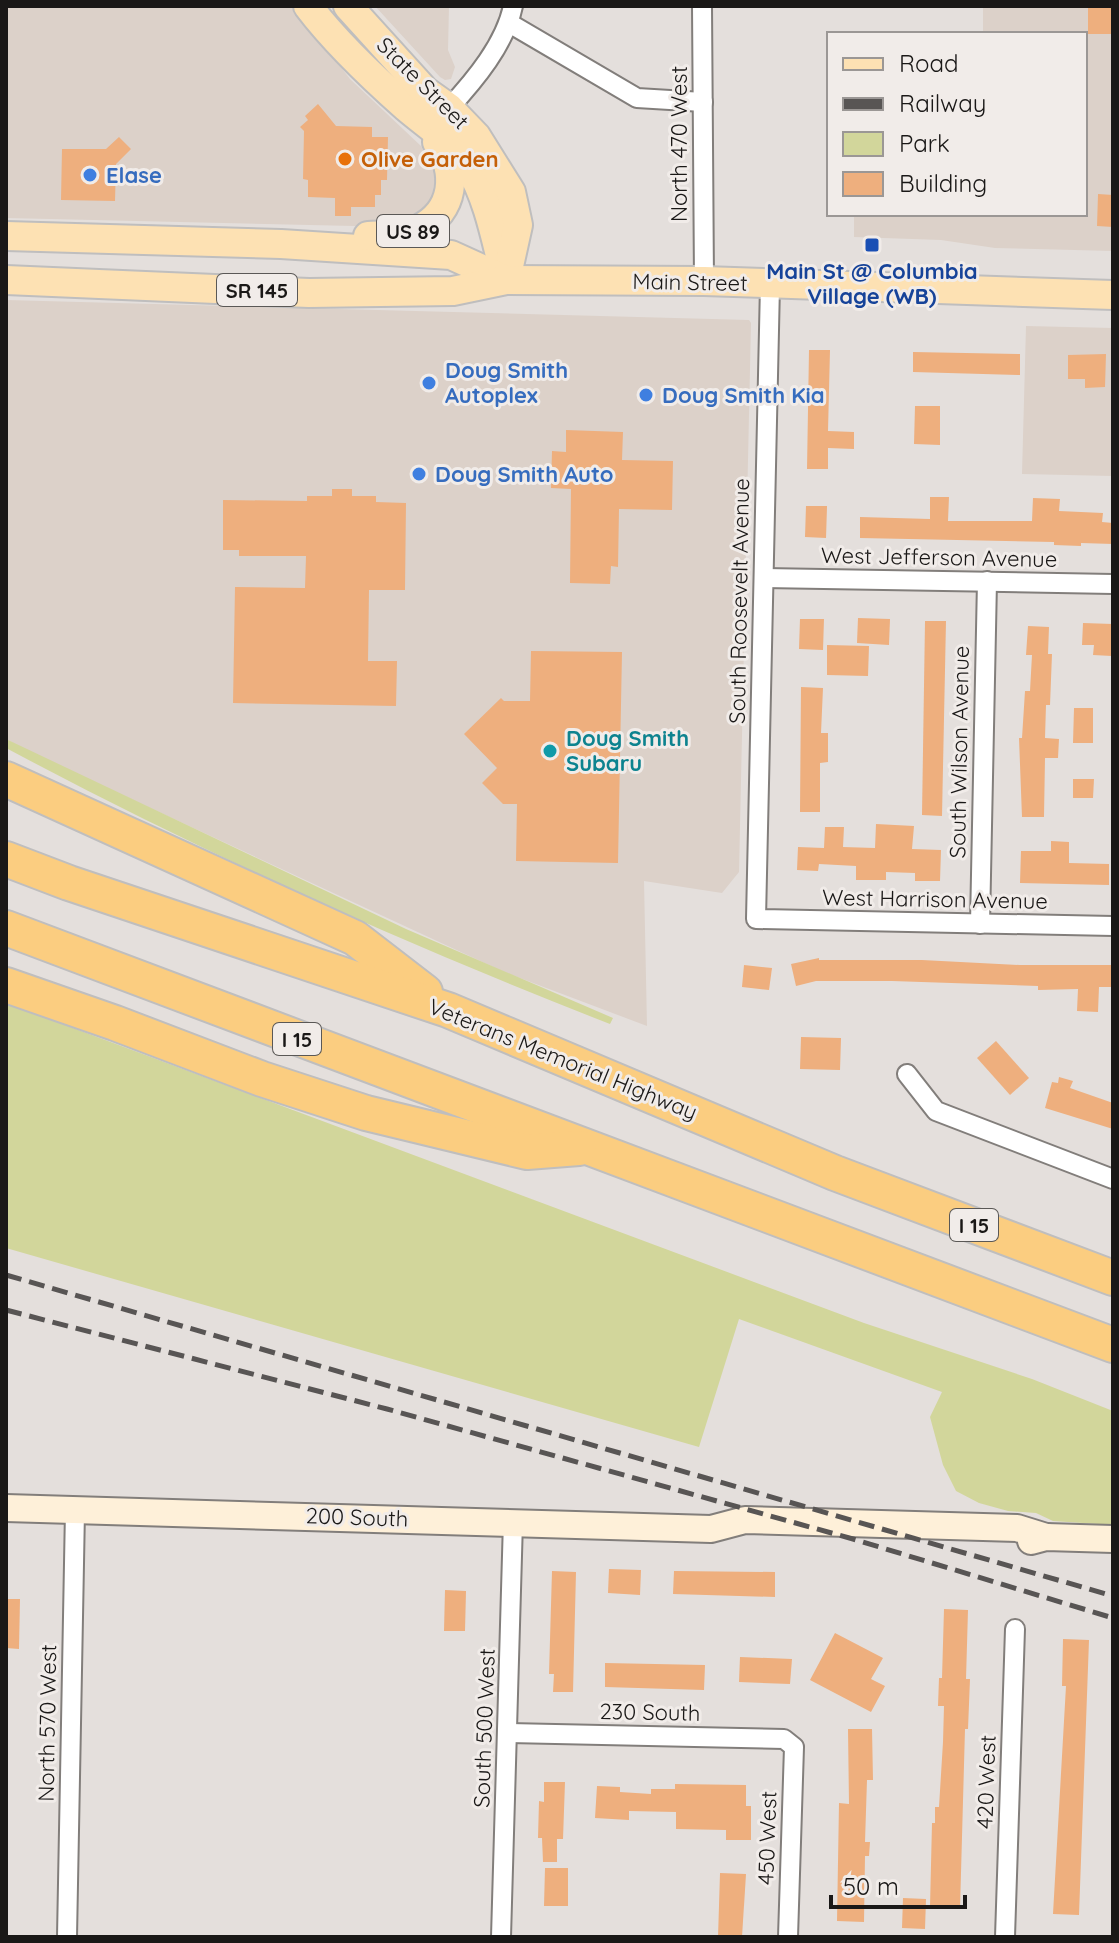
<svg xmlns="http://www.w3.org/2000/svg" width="1119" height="1943" viewBox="0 0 1119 1943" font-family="Quicksand,sans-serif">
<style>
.built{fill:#dcd1c9}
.green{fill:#d2d69b}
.building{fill:#eeaf7e}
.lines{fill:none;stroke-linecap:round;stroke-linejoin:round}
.street-casing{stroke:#827e7b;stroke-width:22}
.secondary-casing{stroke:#827e7b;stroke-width:30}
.primary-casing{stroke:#bfbebe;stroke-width:32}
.highway-casing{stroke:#bfbebe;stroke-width:38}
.street{stroke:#fff;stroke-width:18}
.secondary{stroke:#fef0d9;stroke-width:26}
.primary{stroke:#fde1b3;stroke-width:28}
.highway{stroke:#fbcd80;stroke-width:34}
.rail{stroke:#585554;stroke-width:5;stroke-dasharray:16 8;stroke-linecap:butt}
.food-dot{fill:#e8710a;stroke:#f1ece9;stroke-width:3}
.shop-dot{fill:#3f7fe0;stroke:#f1ece9;stroke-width:3}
.transit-dot{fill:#1a4fb4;stroke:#f1ece9;stroke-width:3}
.culture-dot{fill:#0f9aa8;stroke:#f1ece9;stroke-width:3}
.labels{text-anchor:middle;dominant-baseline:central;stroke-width:6;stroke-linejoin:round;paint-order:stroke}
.shield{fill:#f1ece9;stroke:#5a5856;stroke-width:2}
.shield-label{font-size:20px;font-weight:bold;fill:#1a1817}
.street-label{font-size:22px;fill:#1a1817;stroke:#f1ece9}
.food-label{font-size:22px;font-weight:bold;fill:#c56008;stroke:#f1ece9;text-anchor:start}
.shop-label{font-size:22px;font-weight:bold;fill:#366cbe;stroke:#f1ece9;text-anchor:start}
.transit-label{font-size:22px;font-weight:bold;fill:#164399;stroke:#f1ece9}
.culture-label{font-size:22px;font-weight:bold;fill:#0d838f;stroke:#f1ece9;text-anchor:start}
</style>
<rect width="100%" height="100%" fill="#e4dfdc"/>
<!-- built -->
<g class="built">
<polygon points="6,6 294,6 350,79 421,146 435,172 433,196 421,212 399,227 6,218"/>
<polygon points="375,6 449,6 448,50 455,67 451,79 445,80 440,77"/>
<polygon points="983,6 1113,6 1113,251 995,248 941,240 854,237 854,214 1085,214 1085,34 983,34"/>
<polygon points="6,300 749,320 751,323 739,872 722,893 644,881 647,1026 504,972 40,757 6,739"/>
<polygon points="1026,326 1113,328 1113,476 1022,474"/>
</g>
<!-- green -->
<g class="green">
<path d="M6,739L406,929L613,1018L610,1024C404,944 201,852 6,748Z"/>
<polygon points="6,1003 864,1323 1032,1379 1113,1411 1113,1525 1053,1521 1036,1513 1008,1511 979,1503 956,1491 943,1465 930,1417 942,1392 739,1319 699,1447 6,1248"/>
</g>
<!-- building -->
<g class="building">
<rect x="1088" y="6" width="25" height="28"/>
<polygon points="318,104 336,126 372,127 372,137 388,137 387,180 381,180 381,195 375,195 375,207 351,207 351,216 335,216 335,198 308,197 308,180 303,179 304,131 300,127 308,120 305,116"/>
<polygon points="119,137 131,149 116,164 115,201 61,200 62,149 106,149"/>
<polygon points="1098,194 1113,195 1113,227 1097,226"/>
<polygon points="809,350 830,350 828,431 854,432 854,449 828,448 828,469 807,469"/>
<polygon points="913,352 1020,354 1020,375 913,372"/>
<polygon points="1106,354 1105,387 1085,388 1085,379 1068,379 1068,355"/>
<polygon points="915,406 940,406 940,445 914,444"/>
<polygon points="566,430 623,432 622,460 673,461 672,510 619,509 618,567 611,566 610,584 570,583 571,489 551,488 552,451 566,452"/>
<polygon points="332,489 352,489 352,496 376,496 376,502 406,503 405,590 369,590 368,661 397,661 396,706 233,703 235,587 305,588 306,556 239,556 239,550 223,550 223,500 307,501 307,496 332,496"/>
<polygon points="930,497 949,497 948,521 1032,521 1033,498 1060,499 1059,511 1103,513 1102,522 1113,523 1113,544 1081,543 1081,546 1054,545 1054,542 860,538 860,517 930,519"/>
<polygon points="806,506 827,506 826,538 805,537"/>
<polygon points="858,618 890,619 889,645 857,643"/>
<polygon points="800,619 824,619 823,650 799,649"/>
<polygon points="925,621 946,621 942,816 922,815"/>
<polygon points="1083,623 1113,624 1112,656 1093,655 1094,645 1082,645"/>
<polygon points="1028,626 1049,627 1048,654 1052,654 1050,705 1046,705 1045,738 1059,739 1058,758 1045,758 1044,817 1022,817 1019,738 1022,738 1025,691 1030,691 1032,655 1026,655"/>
<polygon points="827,645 869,646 868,676 827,675"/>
<polygon points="531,651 622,652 618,863 516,861 517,804 503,804 482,783 497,768 464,734 501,698 504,701 530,701"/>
<polygon points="801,687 823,688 821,733 828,733 828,762 820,763 820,812 800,812"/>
<polygon points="1074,708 1093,708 1093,743 1073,743"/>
<polygon points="1073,779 1094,779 1093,798 1073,798"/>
<polygon points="876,824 914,826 912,849 941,850 940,881 915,881 915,873 886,872 886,880 856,880 856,866 819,864 818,871 797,870 798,847 824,848 825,827 844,827 843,847 875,848"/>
<polygon points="1051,841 1069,842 1069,863 1109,864 1109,885 1020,883 1021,851 1051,851"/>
<polygon points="819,958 819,960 922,960 1020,965 1113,965 1113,987 1099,987 1098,1012 1077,1011 1078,989 1038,990 1038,986 892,981 816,981 796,986 791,964"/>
<polygon points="744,965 772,968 769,990 742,987"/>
<polygon points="801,1037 841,1038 840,1070 800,1069"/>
<polygon points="996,1041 1029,1078 1010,1095 977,1058"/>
<polygon points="1059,1077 1073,1081 1070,1088 1113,1103 1113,1129 1045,1108 1052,1082 1058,1083"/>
<polygon points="609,1569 641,1570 640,1595 608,1593"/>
<polygon points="552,1571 576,1572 573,1692 553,1692 554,1674 549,1674"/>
<polygon points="674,1571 775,1572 775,1597 673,1594"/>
<polygon points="445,1590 466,1591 465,1631 444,1631"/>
<polygon points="6,1599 20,1599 19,1649 6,1648"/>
<polygon points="944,1609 968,1610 966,1679 970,1679 968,1729 965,1729 960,1909 930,1907 932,1823 935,1823 935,1807 939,1807 943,1742 944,1706 938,1706 939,1678 942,1678"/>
<polygon points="835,1633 883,1658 871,1679 885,1686 871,1712 810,1680"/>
<polygon points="1063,1639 1089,1640 1079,1915 1053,1914 1066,1686 1062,1686"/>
<polygon points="740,1657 792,1659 790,1684 739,1682"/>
<polygon points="605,1663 705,1665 704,1690 605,1687"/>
<polygon points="848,1729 872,1729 873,1780 867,1780 865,1842 870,1842 869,1856 865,1856 864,1922 837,1921 839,1803 849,1804"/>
<polygon points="544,1782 565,1782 563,1839 557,1839 557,1862 543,1862 542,1838 538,1838 539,1801 544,1802"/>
<polygon points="675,1784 746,1785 746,1806 751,1806 751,1840 726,1840 726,1830 676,1829 676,1812 629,1811 629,1820 595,1818 597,1786 620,1787 620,1792 651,1794 651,1789 675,1789"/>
<polygon points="545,1868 568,1868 568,1906 544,1906"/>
<polygon points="720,1873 746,1874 742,1937 718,1937"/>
<polygon points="903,1898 926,1899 925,1929 902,1928"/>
</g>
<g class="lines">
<defs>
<g id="street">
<polyline points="702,6 704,281"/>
<polyline points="509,23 637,98 703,102"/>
<path d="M449,108C475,80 505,44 513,6"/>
<polyline points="770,285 756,919 1113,926"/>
<polyline points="764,578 1113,584"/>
<polyline points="980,924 987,581"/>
<polyline points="907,1074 936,1111 1113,1179"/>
<polyline points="509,1733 784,1739 794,1747 788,1937"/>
<polyline points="67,1937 75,1510"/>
<polyline points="501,1937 513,1521"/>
<polyline points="1005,1937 1015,1629"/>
</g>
<g id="secondary">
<polyline points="6,1508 711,1529 745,1520 1017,1528 1046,1537"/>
<polyline points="1031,1541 1046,1537 1113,1539"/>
</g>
<g id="primary">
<path d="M308,6C336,43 371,76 406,107C428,126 452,140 468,165C489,199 496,241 506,280"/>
<polyline points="348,6 425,91 449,108 476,136 511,192 518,225 507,275"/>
<polyline points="6,236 281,244 451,255 506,280"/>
<path d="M368,236C386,235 403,236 419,229C455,211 458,172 437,142"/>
<polyline points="6,280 309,293 453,291 506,280 704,281 1113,295"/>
</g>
<g id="highway">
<polyline points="6,779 355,938 425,992"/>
<polyline points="6,859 69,883 448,1010 835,1173 1113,1278"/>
<polyline points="6,928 1113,1345"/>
<polyline points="6,985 115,1023 262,1079 366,1113 527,1152 579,1148"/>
</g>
</defs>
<!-- street casing -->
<use href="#street" class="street-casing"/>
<!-- secondary casing -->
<use href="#secondary" class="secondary-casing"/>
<!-- primary casing -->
<use href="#primary" class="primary-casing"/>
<!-- highway casing -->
<use href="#highway" class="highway-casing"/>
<!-- street -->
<use href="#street" class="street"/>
<!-- secondary -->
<use href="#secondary" class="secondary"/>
<!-- primary -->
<use href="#primary" class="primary"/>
<!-- highway -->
<use href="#highway" class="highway"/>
<!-- rail -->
<g class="rail">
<polyline points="6,1275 1113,1596"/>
<polyline points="6,1310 387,1409 853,1539 1113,1618"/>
</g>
</g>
<!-- markers -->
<circle class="food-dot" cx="345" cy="159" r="8"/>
<g class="shop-dot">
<circle cx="90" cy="175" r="8"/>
<circle cx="429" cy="383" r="8"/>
<circle cx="646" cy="395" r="8"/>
<circle cx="419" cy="474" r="8"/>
</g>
<rect class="transit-dot" x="864" y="237" width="16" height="16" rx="4"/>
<circle class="culture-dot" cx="550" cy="751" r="8"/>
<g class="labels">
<!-- shield labels -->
<g class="shield">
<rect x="377" y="215" width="72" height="32" rx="6"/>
<rect x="217" y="274" width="80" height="32" rx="6"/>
<rect x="273" y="1023" width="48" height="32" rx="6"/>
<rect x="950" y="1209" width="48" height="32" rx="6"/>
</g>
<g class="shield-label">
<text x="413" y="231">US 89</text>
<text x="257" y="290">SR 145</text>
<text x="297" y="1039">I 15</text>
<text x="974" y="1225">I 15</text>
</g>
<!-- street labels -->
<g class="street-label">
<text transform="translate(423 83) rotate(45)">State Street</text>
<text transform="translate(679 144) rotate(-90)">North 470 West</text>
<text transform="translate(690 282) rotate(1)">Main Street</text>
<text transform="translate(939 557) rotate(1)">West Jefferson Avenue</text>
<text transform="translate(739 601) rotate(-89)">South Roosevelt Avenue</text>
<text transform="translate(959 752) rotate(-89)">South Wilson Avenue</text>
<text transform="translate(935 899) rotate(1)">West Harrison Avenue</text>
<text transform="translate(563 1059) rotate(22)">Veterans Memorial Highway</text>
<text transform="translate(357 1517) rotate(2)">200 South</text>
<text transform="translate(650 1712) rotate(1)">230 South</text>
<text transform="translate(47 1723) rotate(-89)">North 570 West</text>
<text transform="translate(484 1728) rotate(-88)">South 500 West</text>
<text transform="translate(986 1782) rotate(-88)">420 West</text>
<text transform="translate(767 1838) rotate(-88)">450 West</text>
</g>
<!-- food labels -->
<g class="food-label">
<text x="361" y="159">Olive Garden</text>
</g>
<!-- shop labels -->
<g class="shop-label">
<text x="106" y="175">Elase</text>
<text x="445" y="370">Doug Smith<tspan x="445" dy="25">Autoplex</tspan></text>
<text x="662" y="395">Doug Smith Kia</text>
<text x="435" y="474">Doug Smith Auto</text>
</g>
<!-- transit labels -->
<g class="transit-label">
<text x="872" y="271">Main St @ Columbia<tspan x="872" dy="25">Village (WB)</tspan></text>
</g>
<!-- culture labels -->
<g class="culture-label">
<text x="566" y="738">Doug Smith<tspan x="566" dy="25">Subaru</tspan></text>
</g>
</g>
<!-- border -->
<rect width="1119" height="1943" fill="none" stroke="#1a1817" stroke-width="16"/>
<!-- legend -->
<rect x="827" y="32" width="260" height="184" fill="#f1ece9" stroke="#9b9795" stroke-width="2"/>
<rect x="843" y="58" width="40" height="12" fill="#fde1b3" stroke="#9b9795" stroke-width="2"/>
<text x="899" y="72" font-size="24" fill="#1a1817">Road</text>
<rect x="843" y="98" width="40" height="12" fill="#585554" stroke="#9b9795" stroke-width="2"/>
<text x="899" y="112" font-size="24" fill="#1a1817">Railway</text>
<rect x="843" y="132" width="40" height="24" fill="#d2d69b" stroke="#9b9795" stroke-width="2"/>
<text x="899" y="152" font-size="24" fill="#1a1817">Park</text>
<rect x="843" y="172" width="40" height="24" fill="#eeaf7e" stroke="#9b9795" stroke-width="2"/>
<text x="899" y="192" font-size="24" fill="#1a1817">Building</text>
<!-- scale -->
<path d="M831 1895v12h134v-12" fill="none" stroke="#1a1817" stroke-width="4"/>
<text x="843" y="1895" font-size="24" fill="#1a1817" stroke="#f1ece9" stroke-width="6" paint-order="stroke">50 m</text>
</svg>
